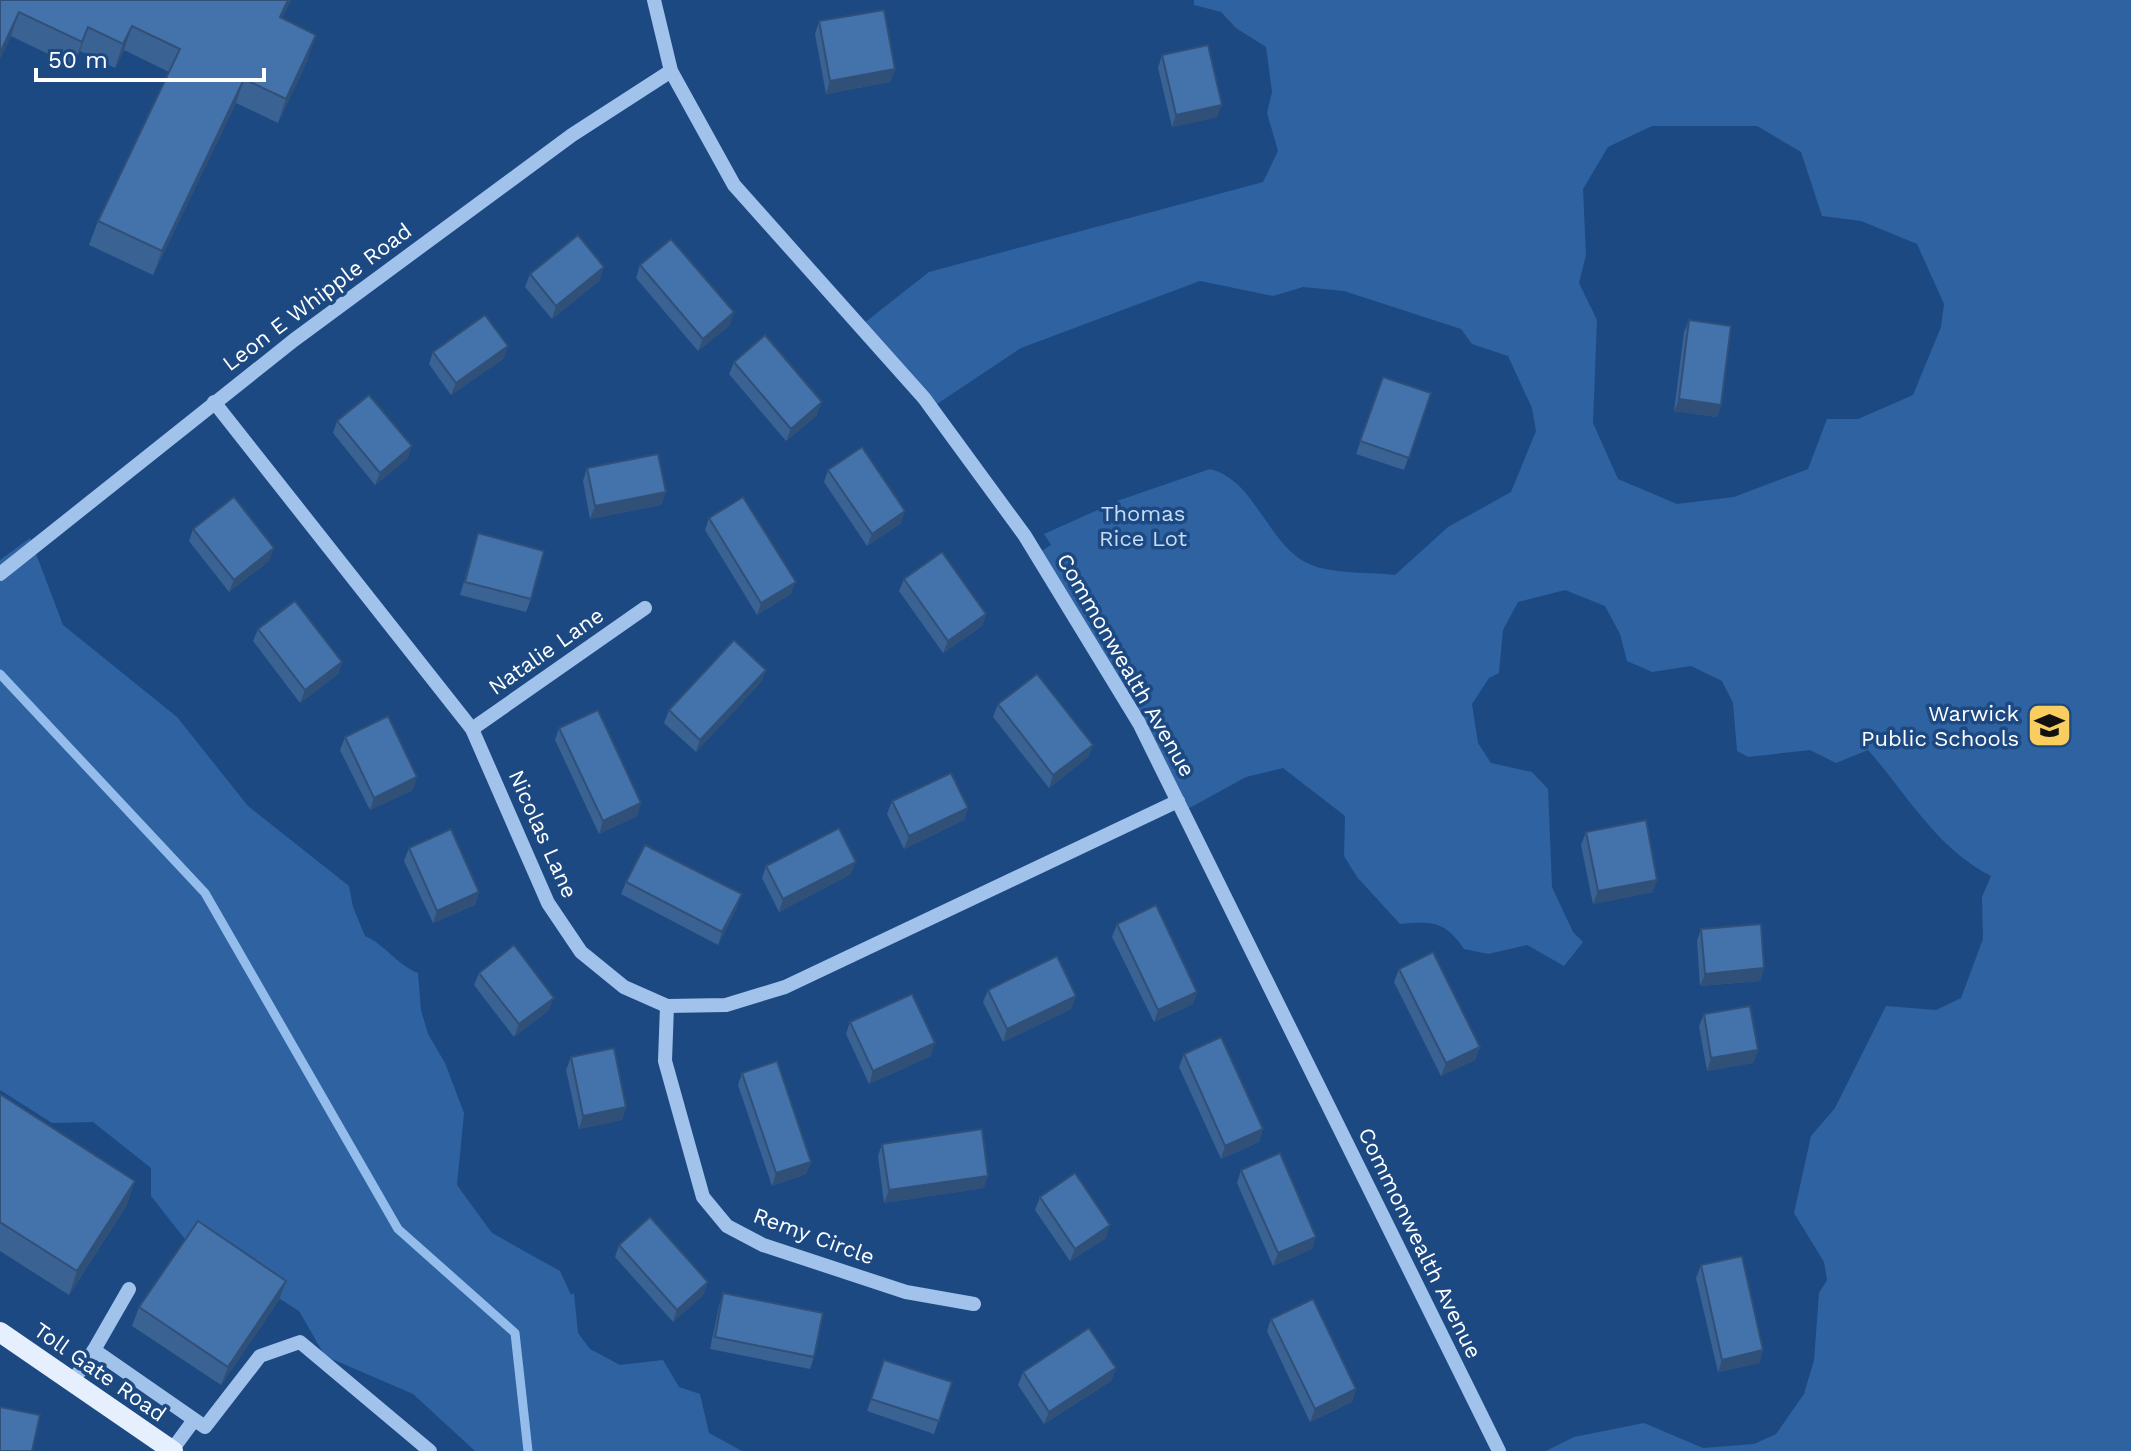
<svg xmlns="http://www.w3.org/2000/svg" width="2131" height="1451" viewBox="0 0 2131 1451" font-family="'Work Sans',sans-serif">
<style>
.green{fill:#2f62a1;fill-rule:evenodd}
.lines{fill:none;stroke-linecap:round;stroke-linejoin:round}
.stream{stroke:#94bdec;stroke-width:9}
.minor{stroke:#a1c2ea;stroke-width:14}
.major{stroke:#e5effe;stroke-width:20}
.wall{fill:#3a6293}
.shaded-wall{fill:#305078}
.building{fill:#4472ab;stroke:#305078;stroke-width:2}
.labels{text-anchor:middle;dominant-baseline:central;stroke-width:7;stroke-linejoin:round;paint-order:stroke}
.street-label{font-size:22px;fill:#fff;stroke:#1c4982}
.park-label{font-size:22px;fill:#c6dcf7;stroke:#1c4982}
.poi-label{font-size:22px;fill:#fff;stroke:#1c4982;text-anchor:end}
</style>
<rect width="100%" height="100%" fill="#1c4982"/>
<!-- green -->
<g class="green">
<path d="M1194,0H2131V1451H1546L1574,1437L1644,1423L1703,1448L1754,1444L1776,1434L1804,1394L1814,1360L1819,1293L1827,1280L1824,1262L1794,1213L1811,1136L1835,1108L1886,1006L1936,1010L1961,998L1983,939L1982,897L1991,876C1936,848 1907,794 1868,750L1836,763L1810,750L1748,757L1737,751L1733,703L1722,681L1691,666L1652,672L1627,661L1620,634L1605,606L1565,590L1518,602L1503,630L1499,673L1489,678L1472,704L1478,743L1491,763L1532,772L1548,789L1552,887L1573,932L1583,942L1564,966L1527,945L1488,954L1464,949C1445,921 1433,921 1400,924L1357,877L1344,856L1345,816L1283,768L1246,777L1184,811L1040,552L1051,545L1044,534L1120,500L1210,469C1258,481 1268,550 1314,566C1337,574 1370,572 1395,575L1448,527L1511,492L1536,431L1532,408L1508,356L1472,344L1461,329L1344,291L1303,287L1273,296L1200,281L1021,348L931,408L859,327L929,272L1263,182L1278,151L1267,113L1272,92L1266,47L1236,28L1221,12L1194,5ZM1652,126H1757L1801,152L1822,216L1861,221L1917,244L1944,304L1941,327L1913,395L1858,419H1827L1808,469L1734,497L1677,504L1618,479L1593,423L1597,320L1579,283L1586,255L1583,189L1608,147Z"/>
<path d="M30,538L63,625L177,717L248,806L349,886L353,907L365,936C387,946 396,964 418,973L421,1010L428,1034L445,1063L464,1113L457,1185L492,1233L560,1271L571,1295L574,1293L578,1333L590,1349L620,1365L663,1360L679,1387L700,1394L709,1433L742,1451H475L413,1394L325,1356L299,1311L184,1238L151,1196V1168L93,1122L52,1123L0,1090V560Z"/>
</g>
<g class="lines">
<!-- stream -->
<polyline class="stream" points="0,674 205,893 398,1229 515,1333 528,1451"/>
<!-- minor -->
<g class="minor">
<polyline points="654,0 671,71 734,185 924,398 1025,536 1139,723 1499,1451"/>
<polyline points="214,402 472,729 548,903 581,952 624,987 667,1006 726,1005 785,987 1178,801"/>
<polyline points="0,574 294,340 572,135 671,71"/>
<polyline points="472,729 645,608"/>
<polyline points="667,1006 665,1061 703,1197 727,1226 763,1245 906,1292 974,1304"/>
<polyline points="129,1289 94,1350 205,1427 260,1356 300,1342 430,1451"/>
<polyline points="73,1381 94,1350"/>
<polyline points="172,1450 194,1420"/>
</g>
<!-- major -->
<polyline class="major" points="0,1332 173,1451"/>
</g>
<!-- wall -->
<g class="wall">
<polygon points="0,0 291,0 282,18 308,59 278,123 236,103 153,275 89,245 98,221 169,72 124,50 115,68 80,51 73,66 11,36 0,59"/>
<polygon points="819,21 895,69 890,82 826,94 815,34"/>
<polygon points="1162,55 1217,117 1172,127 1158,68"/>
<polygon points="640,265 730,325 698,351 636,278"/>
<polygon points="530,274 600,280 552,319 525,287"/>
<polygon points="1689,320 1721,405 1717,417 1674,411 1684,332"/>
<polygon points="508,346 503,359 451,395 429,364 433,352"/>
<polygon points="734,362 817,415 786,441 729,374"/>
<polygon points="1383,377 1431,393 1404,470 1356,454"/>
<polygon points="337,421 412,446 407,459 375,485 333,433"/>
<polygon points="587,468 666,492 661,505 590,519 583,481"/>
<polygon points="828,470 905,511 901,523 867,546 824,482"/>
<polygon points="709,518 791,594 757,615 705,530"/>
<polygon points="193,529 269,561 229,592 189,541"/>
<polygon points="478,533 531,599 526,612 460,595"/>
<polygon points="904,579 986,614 982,626 943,653 899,591"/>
<polygon points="258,629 342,662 338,674 300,703 253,641"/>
<polygon points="766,670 761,682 696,752 664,723 669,710"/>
<polygon points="998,704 1093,745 1088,757 1049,788 993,717"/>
<polygon points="559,728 641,803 637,816 599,834 555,740"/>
<polygon points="345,737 413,790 370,810 340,750"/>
<polygon points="892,801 968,808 964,820 904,849 887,814"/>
<polygon points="1586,832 1653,892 1593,904 1581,845"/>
<polygon points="409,848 479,892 475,905 433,923 404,861"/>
<polygon points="766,866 851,874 779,912 762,878"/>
<polygon points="626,882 737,907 718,945 621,894"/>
<polygon points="1117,924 1197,992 1193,1004 1154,1022 1112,937"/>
<polygon points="1701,929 1764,968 1760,981 1700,986 1697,941"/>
<polygon points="1399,969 1480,1047 1475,1060 1441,1076 1394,982"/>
<polygon points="479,973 549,1010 514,1037 474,985"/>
<polygon points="988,990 1076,996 1071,1009 1003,1042 983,1002"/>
<polygon points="1704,1014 1758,1050 1753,1063 1707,1071 1699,1026"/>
<polygon points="850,1022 931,1056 869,1084 846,1034"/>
<polygon points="1184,1054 1263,1129 1259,1142 1221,1159 1179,1067"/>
<polygon points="571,1057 626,1107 622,1120 579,1129 566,1070"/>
<polygon points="742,1073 811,1162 806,1174 772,1186 738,1085"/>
<polygon points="0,1094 127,1205 69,1295 0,1251"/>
<polygon points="882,1144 984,1188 884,1203 878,1156"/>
<polygon points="1241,1170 1312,1249 1273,1266 1237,1183"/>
<polygon points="1040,1197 1106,1238 1070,1261 1035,1210"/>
<polygon points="619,1245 708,1282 703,1295 673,1322 615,1257"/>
<polygon points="1701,1265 1763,1350 1759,1363 1718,1372 1696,1278"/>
<polygon points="286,1281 279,1300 221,1385 132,1326 139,1307"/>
<polygon points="723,1293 814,1357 810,1369 710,1349 719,1306"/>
<polygon points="1271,1319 1356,1389 1352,1402 1310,1422 1267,1331"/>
<polygon points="884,1360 952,1382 934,1434 867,1411"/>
<polygon points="1116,1368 1111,1381 1044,1424 1018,1385 1023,1372"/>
</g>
<!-- shaded-wall -->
<g class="shaded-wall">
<polygon points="288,0 291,0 271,41 280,17"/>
<polygon points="19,12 11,36 0,59 0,53"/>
<polygon points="132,26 124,50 115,68 123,44"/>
<polygon points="88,27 80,51 73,66 82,42"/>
<polygon points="316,35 308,59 278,123 286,99"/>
<polygon points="895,69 890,82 826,94 830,81"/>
<polygon points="244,79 236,103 153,275 162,251"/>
<polygon points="1222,105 1217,117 1172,127 1176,115"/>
<polygon points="604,267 600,280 552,319 556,306"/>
<polygon points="734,312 730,325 698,351 703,339"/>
<polygon points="508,346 503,359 451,395 456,383"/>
<polygon points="1679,399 1721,405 1717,417 1674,411"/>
<polygon points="822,402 817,415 786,441 791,429"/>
<polygon points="412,446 407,459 375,485 380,473"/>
<polygon points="666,492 661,505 590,519 595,506"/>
<polygon points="905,511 901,523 867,546 872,534"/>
<polygon points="274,548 269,561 229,592 234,580"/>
<polygon points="796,582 791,594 757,615 761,603"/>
<polygon points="986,614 982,626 943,653 948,641"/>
<polygon points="342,662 338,674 300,703 305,690"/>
<polygon points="766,670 761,682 696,752 700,740"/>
<polygon points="1093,745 1088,757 1049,788 1053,775"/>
<polygon points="417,777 413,790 370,810 374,798"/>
<polygon points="641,803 637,816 599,834 603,821"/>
<polygon points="968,808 964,820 904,849 909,836"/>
<polygon points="856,862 851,874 779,912 783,899"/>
<polygon points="1657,880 1653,892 1593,904 1598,891"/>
<polygon points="479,892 475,905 433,923 437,911"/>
<polygon points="742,894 737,907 718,945 722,932"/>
<polygon points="1764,968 1760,981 1700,986 1705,974"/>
<polygon points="1197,992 1193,1004 1154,1022 1158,1010"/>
<polygon points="1076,996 1071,1009 1003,1042 1007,1029"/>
<polygon points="554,998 549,1010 514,1037 519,1024"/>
<polygon points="935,1043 931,1056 869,1084 873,1071"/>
<polygon points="1480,1047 1475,1060 1441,1076 1446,1063"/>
<polygon points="1758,1050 1753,1063 1707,1071 1711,1058"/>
<polygon points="626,1107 622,1120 579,1129 583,1116"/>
<polygon points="1263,1129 1259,1142 1221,1159 1225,1146"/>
<polygon points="811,1162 806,1174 772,1186 776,1173"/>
<polygon points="988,1176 984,1188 884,1203 889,1190"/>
<polygon points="135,1181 127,1205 69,1295 77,1271"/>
<polygon points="1110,1225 1106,1238 1070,1261 1075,1249"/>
<polygon points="1316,1237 1312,1249 1273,1266 1278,1253"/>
<polygon points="286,1281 279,1300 221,1385 228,1367"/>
<polygon points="708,1282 703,1295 673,1322 677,1310"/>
<polygon points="1763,1350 1759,1363 1718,1372 1722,1360"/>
<polygon points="1116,1368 1111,1381 1044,1424 1049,1412"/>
<polygon points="1356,1389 1352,1402 1310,1422 1315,1409"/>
</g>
<!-- building -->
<g class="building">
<polygon points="0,0 288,0 280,17 316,35 286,99 244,79 162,251 98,221 180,49 132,26 123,44 88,27 82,42 19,12 0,53"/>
<polygon points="884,10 895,69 830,81 819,21"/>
<polygon points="1208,45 1222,105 1176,115 1162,55"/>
<polygon points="578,235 604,267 556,306 530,274"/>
<polygon points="671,239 734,312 703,339 640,265"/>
<polygon points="485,315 508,346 456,383 433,352"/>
<polygon points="1689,320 1731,326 1721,405 1679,399"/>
<polygon points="765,335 822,402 791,429 734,362"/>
<polygon points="1383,377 1431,393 1409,458 1360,441"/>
<polygon points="369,395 412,446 380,473 337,421"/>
<polygon points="862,447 905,511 872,534 828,470"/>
<polygon points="658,454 666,492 595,506 587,468"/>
<polygon points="234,497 274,548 234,580 193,529"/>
<polygon points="743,497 796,582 761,603 709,518"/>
<polygon points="478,533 544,551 531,599 465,582"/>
<polygon points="942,552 986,614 948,641 904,579"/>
<polygon points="295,601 342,662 305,690 258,629"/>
<polygon points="734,640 766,670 700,740 669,710"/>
<polygon points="1037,674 1093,745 1053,775 998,704"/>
<polygon points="598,710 641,803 603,821 559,728"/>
<polygon points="388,716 417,777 374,798 345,737"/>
<polygon points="951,773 968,808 909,836 892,801"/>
<polygon points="1646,820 1657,880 1598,891 1586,832"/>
<polygon points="839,828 856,862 783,899 766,866"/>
<polygon points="451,829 479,892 437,911 409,848"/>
<polygon points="645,845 742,894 722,932 626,882"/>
<polygon points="1156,905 1197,992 1158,1010 1117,924"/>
<polygon points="1761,924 1764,968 1705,974 1701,929"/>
<polygon points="514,945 554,998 519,1024 479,973"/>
<polygon points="1433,952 1480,1047 1446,1063 1399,969"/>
<polygon points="1057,956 1076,996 1007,1029 988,990"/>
<polygon points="912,994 935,1043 873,1071 850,1022"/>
<polygon points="1750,1006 1758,1050 1711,1058 1704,1014"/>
<polygon points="1221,1037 1263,1129 1225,1146 1184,1054"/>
<polygon points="614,1048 626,1107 583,1116 571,1057"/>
<polygon points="777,1061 811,1162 776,1173 742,1073"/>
<polygon points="0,1094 135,1181 77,1271 0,1222"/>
<polygon points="982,1129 988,1176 889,1190 882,1144"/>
<polygon points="1280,1153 1316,1237 1278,1253 1241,1170"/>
<polygon points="1075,1173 1110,1225 1075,1249 1040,1197"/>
<polygon points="650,1217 708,1282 677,1310 619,1245"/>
<polygon points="198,1221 286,1281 228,1367 139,1307"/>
<polygon points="1742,1256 1763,1350 1722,1360 1701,1265"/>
<polygon points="723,1293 823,1313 814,1357 715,1337"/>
<polygon points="1313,1299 1356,1389 1315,1409 1271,1319"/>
<polygon points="1089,1328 1116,1368 1049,1412 1023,1372"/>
<polygon points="884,1360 952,1382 939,1421 871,1399"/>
<polygon points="0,1407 40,1415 32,1451 0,1451"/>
</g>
<!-- icons -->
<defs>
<symbol id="school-square" viewBox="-11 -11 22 22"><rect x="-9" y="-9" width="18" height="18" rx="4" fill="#facd5f" stroke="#1c4982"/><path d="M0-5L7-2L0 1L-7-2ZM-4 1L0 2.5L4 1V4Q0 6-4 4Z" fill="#111"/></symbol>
</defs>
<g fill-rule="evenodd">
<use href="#school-square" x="2024" y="700" width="51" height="51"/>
</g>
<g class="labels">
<!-- street labels -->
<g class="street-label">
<text transform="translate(317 297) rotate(-37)">Leon E Whipple Road</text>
<text transform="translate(546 651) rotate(-35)">Natalie Lane</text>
<text transform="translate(1126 665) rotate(60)">Commonwealth Avenue</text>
<text transform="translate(543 834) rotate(66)">Nicolas Lane</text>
<text transform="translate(814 1236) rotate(20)">Remy Circle</text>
<text transform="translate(1420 1243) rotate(64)">Commonwealth Avenue</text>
<text transform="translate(100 1372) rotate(35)">Toll Gate Road</text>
</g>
<!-- park labels -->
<g class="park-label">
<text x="1143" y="513">Thomas<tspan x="1143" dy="25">Rice Lot</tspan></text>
</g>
<!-- poi labels -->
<g class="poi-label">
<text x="2019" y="713">Warwick<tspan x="2019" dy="25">Public Schools</tspan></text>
</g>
</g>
<!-- scale -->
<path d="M36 68v12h228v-12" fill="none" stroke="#ffffff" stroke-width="4"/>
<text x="48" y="68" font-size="24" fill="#ffffff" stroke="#1c4982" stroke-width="6" paint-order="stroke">50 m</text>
</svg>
